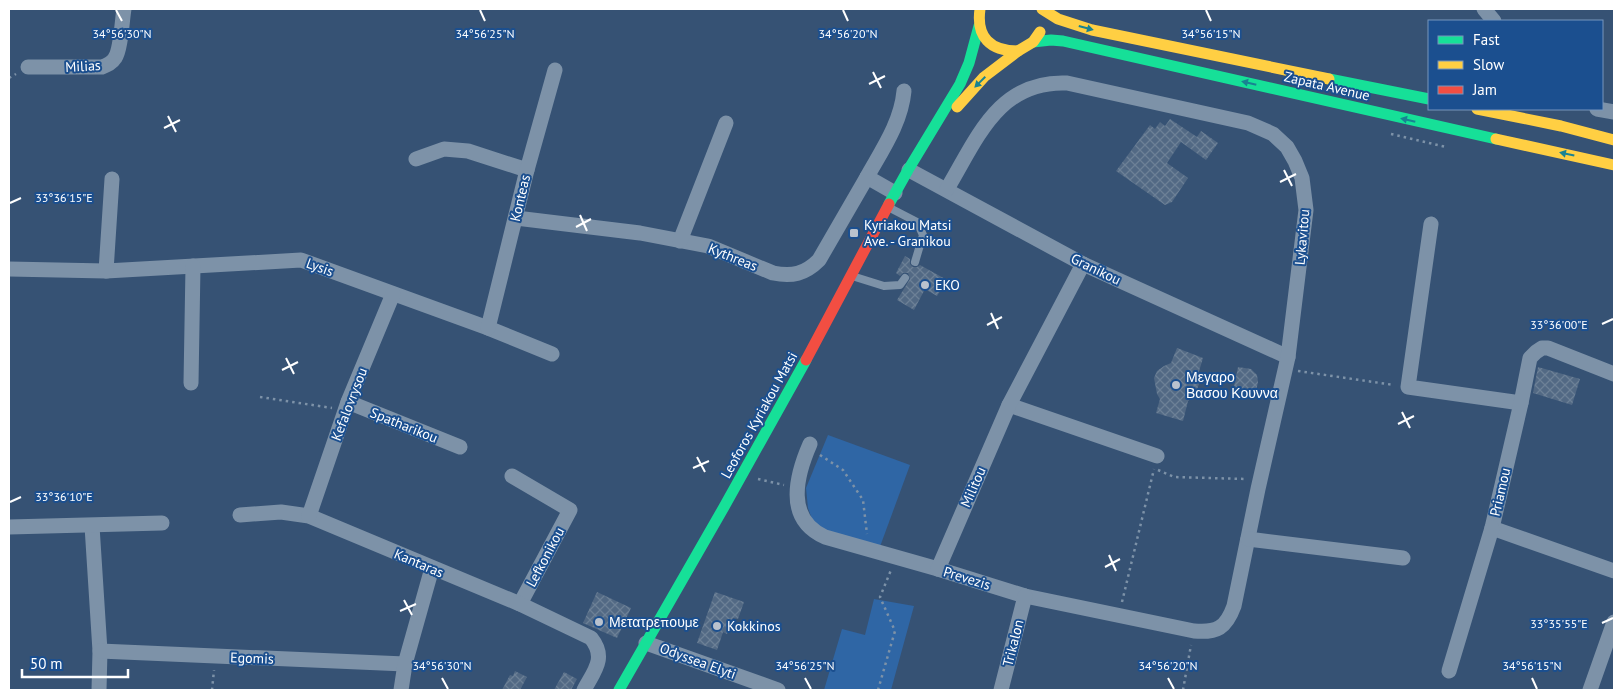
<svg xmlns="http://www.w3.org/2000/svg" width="1623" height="699" viewBox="0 0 1623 699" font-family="'PT Sans',sans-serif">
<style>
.park{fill:#2f66a5}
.building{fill:url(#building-cross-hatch)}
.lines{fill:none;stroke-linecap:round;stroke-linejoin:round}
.path{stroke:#7d92a8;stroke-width:2.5;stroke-dasharray:2.5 4;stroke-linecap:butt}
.lane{stroke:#7d92a8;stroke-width:8}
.street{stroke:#7d92a8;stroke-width:15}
.fast{stroke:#16e098;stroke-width:11}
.slow{stroke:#ffcf43;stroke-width:11}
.jam{stroke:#f24e42;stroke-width:11}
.oneway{fill:#198292}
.ticks{fill:none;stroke:#fff;stroke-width:2}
.poi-dot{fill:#b9c2ce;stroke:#1b4f8f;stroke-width:2}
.labels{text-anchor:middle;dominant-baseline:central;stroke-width:4;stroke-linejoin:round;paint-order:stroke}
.street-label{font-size:14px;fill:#fff;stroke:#1b4f8f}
.poi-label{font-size:14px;fill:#fff;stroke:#1b4f8f;text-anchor:start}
.ticks-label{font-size:12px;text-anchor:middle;fill:#fff;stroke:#1b4f8f;stroke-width:4;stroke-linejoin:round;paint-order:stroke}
</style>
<defs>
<pattern id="building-cross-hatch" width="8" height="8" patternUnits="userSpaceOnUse" patternTransform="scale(1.25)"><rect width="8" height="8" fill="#526984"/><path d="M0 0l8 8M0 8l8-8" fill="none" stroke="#6c8096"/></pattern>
</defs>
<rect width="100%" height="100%" fill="#365274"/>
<!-- park -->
<g class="park">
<polygon points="828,435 910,465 878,552 814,525 808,508 806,488"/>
<polygon points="874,599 914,606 891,690 824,690 842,629 865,635"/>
</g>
<!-- building -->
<g class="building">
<polygon points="1170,119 1197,137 1201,131 1218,143 1206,160 1181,142 1167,163 1188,178 1172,202 1165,205 1116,171 1150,125 1155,129 1160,122 1165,126"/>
<polygon points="905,256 910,259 910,264 913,267 917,267 920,265 947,280 937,296 925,289 914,310 897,300 910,279 908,273 903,273 900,276 896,273"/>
<polygon points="1177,348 1203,358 1197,378 1199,384 1195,395 1188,401 1183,421 1156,413 1160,399 1157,394 1154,378 1157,371 1164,366 1171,363"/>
<polygon points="1238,367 1251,369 1257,375 1258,382 1255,396 1233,392"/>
<polygon points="1538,367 1580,379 1572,405 1533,393"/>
<polygon points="597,592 631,608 617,638 583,623"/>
<polygon points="715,592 744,602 738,619 733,618 727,634 723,632 717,650 697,643"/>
<polygon points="515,671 527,677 520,690 502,690 510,675 513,676"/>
<polygon points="564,672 577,679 571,690 554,690"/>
</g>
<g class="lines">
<!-- path -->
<g class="path">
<polyline points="9,78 16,74"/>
<polyline points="1391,134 1446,147"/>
<polyline points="1298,371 1394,385"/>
<polyline points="260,397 332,408"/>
<polyline points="820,455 843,470 863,500 867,534"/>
<polyline points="1158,470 1174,477 1246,479"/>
<polyline points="758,479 784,485"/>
<polyline points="1122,602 1154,469"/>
<polyline points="212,690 214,670"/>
<polyline points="878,690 895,631 880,597 891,570"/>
<polyline points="1183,690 1191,645"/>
</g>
<!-- lane -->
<g class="lane">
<polyline points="888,207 917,222 923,235 915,262"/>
<polyline points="852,276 884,286 900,285 905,278"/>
</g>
<!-- street -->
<g class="street">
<polyline points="1484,9 1494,21"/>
<path d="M28,67H102C107,65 112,63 115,58C121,49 122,20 124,9"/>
<polyline points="1597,109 1614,112"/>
<polyline points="416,159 444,149 468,151 527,170"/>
<polyline points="909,170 1083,264 1288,357"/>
<path d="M867,177C882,150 901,123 904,91"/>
<path d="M516,218L640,233L708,246L773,273C792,277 805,274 819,260L867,177L895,193"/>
<polyline points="1431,224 1408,387 1521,403"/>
<polyline points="680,241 726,123"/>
<polyline points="9,269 106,271 301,260 488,328 552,354"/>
<polyline points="106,271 112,179"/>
<polyline points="488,328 527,170 555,70"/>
<polyline points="1614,374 1548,348 1542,348 1536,352 1530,358 1521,403 1492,528 1614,571"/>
<polyline points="191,383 193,266"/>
<polyline points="348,402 460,447"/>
<polyline points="1009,405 1157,456"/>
<path d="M810,444C796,476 785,519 825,537L938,569L1025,596L1194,631C1217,633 1226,628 1234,606L1258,489L1288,357L1306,210L1302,178L1295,161L1287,147L1273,134L1248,123L1067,83C998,80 977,139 947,189"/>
<polyline points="512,476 570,510 520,604"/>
<path d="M240,515L281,512L309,516L520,604L591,638C607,658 594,671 584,690"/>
<polyline points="309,516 348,402 393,294"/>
<polyline points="92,526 100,651 99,690"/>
<polyline points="9,527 162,523"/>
<polyline points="1248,539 1403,558"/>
<polyline points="938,569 1009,405 1083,264"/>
<polyline points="646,643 778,690"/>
<polyline points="100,651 405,664"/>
<polyline points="1449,671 1492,528"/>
<polyline points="401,690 405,664 432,568"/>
<polyline points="1001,690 1025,596"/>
<polyline points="1590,690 1614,622"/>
</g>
<!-- fast -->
<g class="fast">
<polyline points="1033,42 1051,40 1063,41 1496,139"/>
<polyline points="1329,79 1429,99"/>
<polyline points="889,204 908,170 960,84 969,63 979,26"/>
<polyline points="619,690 724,507 806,360"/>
</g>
<!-- slow -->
<g class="slow">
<path d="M980,9C976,37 990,51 1018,51"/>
<polyline points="1042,9 1058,19 1092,30 1329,79"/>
<polyline points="957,107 984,77 1018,51 1033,42 1040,32"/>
<polyline points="1477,109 1561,126 1614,140"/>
<polyline points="1496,139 1614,165"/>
</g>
<!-- jam -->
<polyline class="jam" points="806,360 889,204"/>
</g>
<!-- one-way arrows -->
<defs><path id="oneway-solid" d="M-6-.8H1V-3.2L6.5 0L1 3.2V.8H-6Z" transform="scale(1.25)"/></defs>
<g class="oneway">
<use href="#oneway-solid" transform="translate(1086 28) rotate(15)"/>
<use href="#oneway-solid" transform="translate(980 82) rotate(135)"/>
<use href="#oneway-solid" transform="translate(1249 83) rotate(-167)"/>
<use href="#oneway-solid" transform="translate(1408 120) rotate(-167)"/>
<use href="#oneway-solid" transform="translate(1567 154) rotate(-168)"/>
</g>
<!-- ticks -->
<path class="ticks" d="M116,10L122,21M480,10L485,21M843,10L848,21M1206,10L1211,21M873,72L881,88M869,84L885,76M168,116L176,132M164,128L180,120M1284,170L1292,186M1280,182L1296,174M10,203L21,198M580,215L587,231M576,227L591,219M991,313L998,329M1602,324L1613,319M987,325L1002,317M286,358L294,374M282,370L298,362M1402,412L1410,428M1398,424L1414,416M697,457L705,472M693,468L709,461M10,502L21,497M1109,555L1116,571M1105,567L1120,559M404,600L412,615M400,611L416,604M1602,623L1613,618M442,678L448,689M805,678L811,689M1168,678L1174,689M1532,678L1537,689"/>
<!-- markers -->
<g class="poi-dot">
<rect x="849" y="228" width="10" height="10" rx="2.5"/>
<circle cx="925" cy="285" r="5"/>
<circle cx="1176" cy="385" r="5"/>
<circle cx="599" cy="622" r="5"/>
<circle cx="717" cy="626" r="5"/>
</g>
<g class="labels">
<!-- street labels -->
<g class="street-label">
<text transform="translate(83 66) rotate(-3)">Milias</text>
<text transform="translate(1327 86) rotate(13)">Zapata Avenue</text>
<text transform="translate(520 198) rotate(-77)">Konteas</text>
<text transform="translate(1302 237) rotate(-85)">Lykavitou</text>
<text transform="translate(733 257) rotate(22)">Kythreas</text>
<text transform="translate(320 267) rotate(20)">Lysis</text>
<text transform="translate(1096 269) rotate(26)">Granikou</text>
<text transform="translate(349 404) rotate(-69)">Kefalovrysou</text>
<text transform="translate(759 415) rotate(-61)">Leoforos Kyriakou Matsi</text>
<text transform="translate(404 425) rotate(22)">Spatharikou</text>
<text transform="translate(973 487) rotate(-66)">Militou</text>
<text transform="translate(1500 492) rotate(-77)">Priamou</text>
<text transform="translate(545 557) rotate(-62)">Lefkonikou</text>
<text transform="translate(419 563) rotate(23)">Kantaras</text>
<text transform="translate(967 578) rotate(17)">Prevezis</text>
<text transform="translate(1013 643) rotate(-76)">Trikalon</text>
<text transform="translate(252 658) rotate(2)">Egomis</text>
<text transform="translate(698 661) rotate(20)">Odyssea Elyti</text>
</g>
<!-- poi labels -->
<g class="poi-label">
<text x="864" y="225">Kyriakou Matsi<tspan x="864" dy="16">Ave. - Granikou</tspan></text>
<text x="935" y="285">EKO</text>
<text x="1186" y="377">Μεγαρο<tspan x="1186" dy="16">Βασου Κουννα</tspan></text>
<text x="609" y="622">Μετατρεπουμε</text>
<text x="727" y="626">Kokkinos</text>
</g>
</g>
<g class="ticks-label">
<text x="122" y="38">34°56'30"N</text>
<text x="485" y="38">34°56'25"N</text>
<text x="848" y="38">34°56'20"N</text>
<text x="1211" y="38">34°56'15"N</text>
<text x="64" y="202">33°36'15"E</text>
<text x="1559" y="329">33°36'00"E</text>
<text x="64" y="501">33°36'10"E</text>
<text x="1559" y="628">33°35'55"E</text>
<text x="442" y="670">34°56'30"N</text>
<text x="805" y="670">34°56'25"N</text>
<text x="1168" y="670">34°56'20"N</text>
<text x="1532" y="670">34°56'15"N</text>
</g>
<!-- border -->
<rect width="1623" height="699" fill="none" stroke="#ffffff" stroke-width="20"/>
<!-- legend -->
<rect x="1428" y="20" width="175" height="90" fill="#1b4f8f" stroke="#7695bc"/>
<rect x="1438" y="36" width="25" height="8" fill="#16e098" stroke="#7695bc"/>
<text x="1473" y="45" font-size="15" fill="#ffffff">Fast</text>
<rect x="1438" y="61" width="25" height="8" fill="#ffcf43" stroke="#7695bc"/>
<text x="1473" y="70" font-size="15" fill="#ffffff">Slow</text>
<rect x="1438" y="86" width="25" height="8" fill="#f24e42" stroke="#7695bc"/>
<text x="1473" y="95" font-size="15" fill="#ffffff">Jam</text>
<!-- scale -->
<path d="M22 669v8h106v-8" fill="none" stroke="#ffffff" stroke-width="2.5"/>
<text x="30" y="669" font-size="15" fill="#ffffff" stroke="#1b4f8f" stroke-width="4" paint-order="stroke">50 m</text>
</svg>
